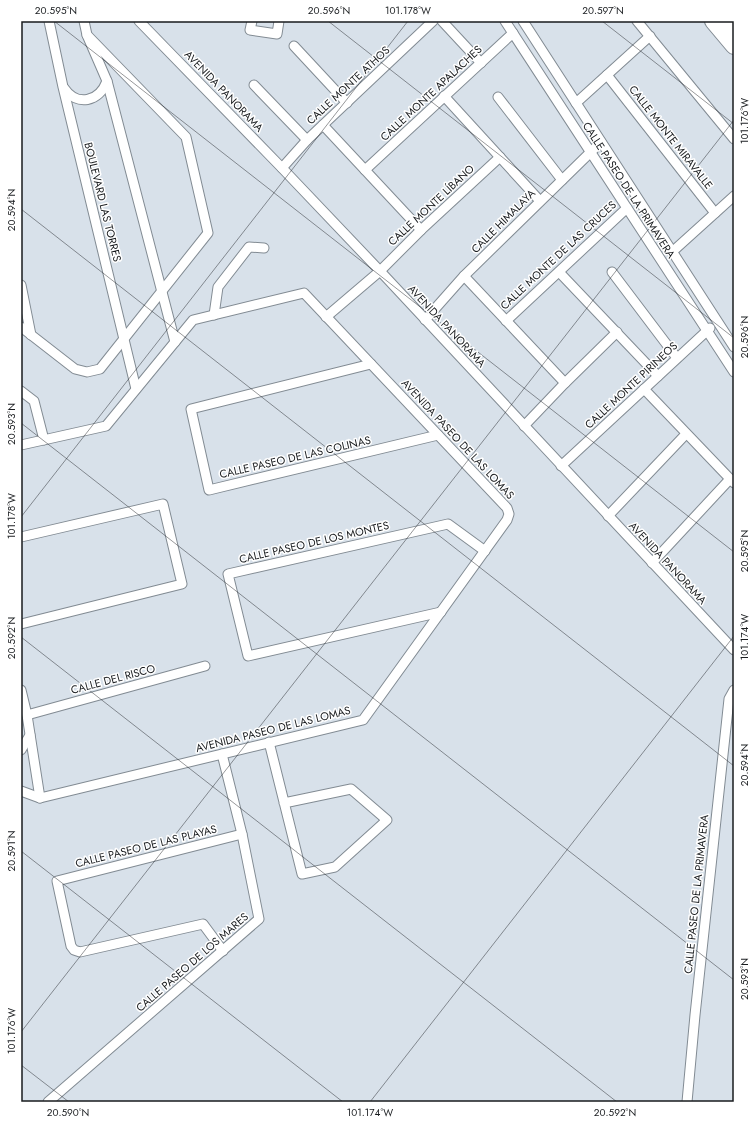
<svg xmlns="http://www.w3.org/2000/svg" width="755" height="1123" viewBox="0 0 755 1123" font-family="Jost,sans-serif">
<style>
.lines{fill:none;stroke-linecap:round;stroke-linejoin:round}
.street-casing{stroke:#828b93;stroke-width:11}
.highway-casing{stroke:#828b93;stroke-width:18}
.street{stroke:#fff;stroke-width:9}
.highway{stroke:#fff;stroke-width:16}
.ticks{fill:none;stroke:#181b1e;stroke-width:1;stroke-opacity:0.45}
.labels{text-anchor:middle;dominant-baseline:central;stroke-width:3;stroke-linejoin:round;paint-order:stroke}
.street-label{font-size:11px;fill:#181b1e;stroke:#fff}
.neatline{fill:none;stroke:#181b1e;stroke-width:1.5}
.ticks-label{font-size:10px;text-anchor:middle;fill:#181b1e}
</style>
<rect width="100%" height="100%" fill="#d8e1ea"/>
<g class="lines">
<defs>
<g id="street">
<polyline points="49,21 63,87 136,389"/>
<polyline points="84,21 87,35 107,81 175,342"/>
<polyline points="139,21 282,168 380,271 734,650"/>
<polyline points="252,21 250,30 277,34 279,21"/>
<polyline points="442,21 481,63"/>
<polyline points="505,21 734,372"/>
<polyline points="523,21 734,347"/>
<polyline points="637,21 734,139"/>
<polyline points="294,46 347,103"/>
<polyline points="607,75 715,213"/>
<polyline points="254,85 307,140"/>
<path d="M64,88C77,107 99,102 107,81"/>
<polyline points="444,96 540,201"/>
<polyline points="498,97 562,180"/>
<polyline points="576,103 650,36"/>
<polyline points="323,125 421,230"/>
<polyline points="282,168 307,140 433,21"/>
<polyline points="365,170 513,33"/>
<polyline points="672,252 734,196"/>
<polyline points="559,272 658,376"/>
<polyline points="612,272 677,358"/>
<polyline points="464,276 565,383"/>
<polyline points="21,285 31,335"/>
<polyline points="214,315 218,287 249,247 264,248"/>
<polyline points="326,317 380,271 421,230 500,157"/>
<polyline points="425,320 464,276 601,142"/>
<polyline points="506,321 627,208"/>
<polyline points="21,327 75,369 87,372 100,369 208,233 186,137 87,35"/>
<polyline points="371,364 191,409 209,490 438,435"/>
<polyline points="644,389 734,483"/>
<polyline points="21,391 34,401 44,440"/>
<polyline points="524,426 565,383 617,332"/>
<polyline points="21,445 106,426 193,320 304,293 507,508 509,514 507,520 363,720 40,798 21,791"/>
<polyline points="561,466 710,328"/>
<polyline points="608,516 686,434"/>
<polyline points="21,537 163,504 182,584 21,624"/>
<polyline points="652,563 730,479"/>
<polyline points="441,612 248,656 228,574 448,524 485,551"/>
<polyline points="21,690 27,715 40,798"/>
<polyline points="27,715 205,666"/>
<polyline points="269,742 302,874 335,867 387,820 351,789 284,803"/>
<polyline points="21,750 30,735"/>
<polyline points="223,951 203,924 80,952 74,950 71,946 57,881 242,834"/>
<polyline points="48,1102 259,919 242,834 222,754"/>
<polyline points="687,1102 695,1015 729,699 734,690"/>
</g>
<g id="highway">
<polyline points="713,21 734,46"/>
<polyline points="730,21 734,26"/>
</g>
</defs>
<!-- street casing -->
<use href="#street" class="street-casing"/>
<!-- highway casing -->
<use href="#highway" class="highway-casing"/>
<!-- street -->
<use href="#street" class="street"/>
<!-- highway -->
<use href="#highway" class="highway"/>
</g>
<!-- ticks -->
<path class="ticks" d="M54,21L734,552M328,21L734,338M602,21L734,124M21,209L734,766M21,423L734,980M21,517L408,21M21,637L617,1102M21,851L343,1102M21,1032L734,120M21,1065L69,1102M370,1102L734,636"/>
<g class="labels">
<!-- street labels -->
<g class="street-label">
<text transform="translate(348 85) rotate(-43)">CALLE MONTE ATHOS</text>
<text transform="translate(224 91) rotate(46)">AVENIDA PANORAMA</text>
<text transform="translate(431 93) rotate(-43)">CALLE MONTE APALACHES</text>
<text transform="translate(671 137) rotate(52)">CALLE MONTE MIRAVALLE</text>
<text transform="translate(629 190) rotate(57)">CALLE PASEO DE LA PRIMAVERA</text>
<text transform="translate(103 202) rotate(76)">BOULEVARD LAS TORRES</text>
<text transform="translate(431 205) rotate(-43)">CALLE MONTE LÍBANO</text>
<text transform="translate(503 221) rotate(-45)">CALLE HIMALAYA</text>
<text transform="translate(558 255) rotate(-43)">CALLE MONTE DE LAS CRUCES</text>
<text transform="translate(447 326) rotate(47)">AVENIDA PANORAMA</text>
<text transform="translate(631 385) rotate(-43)">CALLE MONTE PIRINEOS</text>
<text transform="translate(458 439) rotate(47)">AVENIDA PASEO DE LAS LOMAS</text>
<text transform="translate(295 457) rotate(-13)">CALLE PASEO DE LAS COLINAS</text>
<text transform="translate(314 542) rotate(-13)">CALLE PASEO DE LOS MONTES</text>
<text transform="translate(668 563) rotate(47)">AVENIDA PANORAMA</text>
<text transform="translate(113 679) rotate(-15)">CALLE DEL RISCO</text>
<text transform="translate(273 729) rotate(-14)">AVENIDA PASEO DE LAS LOMAS</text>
<text transform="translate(146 846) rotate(-14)">CALLE PASEO DE LAS PLAYAS</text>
<text transform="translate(696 894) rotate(-84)">CALLE PASEO DE LA PRIMAVERA</text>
<text transform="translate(192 962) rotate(-41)">CALLE PASEO DE LOS MARES</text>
</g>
</g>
<!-- border -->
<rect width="755" height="1123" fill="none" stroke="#ffffff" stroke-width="44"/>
<rect x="22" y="22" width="711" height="1079" class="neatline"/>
<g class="ticks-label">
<text x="56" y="14">20.595°N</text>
<text x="329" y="14">20.596°N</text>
<text x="408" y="14">101.178°W</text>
<text x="603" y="14">20.597°N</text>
<text transform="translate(744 121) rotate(-90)" y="4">101.176°W</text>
<text transform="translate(11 210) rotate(-90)" y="4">20.594°N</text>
<text transform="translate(744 337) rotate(-90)" y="4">20.596°N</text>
<text transform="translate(11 424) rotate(-90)" y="4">20.593°N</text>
<text transform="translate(11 516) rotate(-90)" y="4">101.178°W</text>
<text transform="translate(744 551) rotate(-90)" y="4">20.595°N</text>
<text transform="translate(744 637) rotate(-90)" y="4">101.174°W</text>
<text transform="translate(11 638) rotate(-90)" y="4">20.592°N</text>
<text transform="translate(744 765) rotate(-90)" y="4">20.594°N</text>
<text transform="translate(11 851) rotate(-90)" y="4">20.591°N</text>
<text transform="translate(744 979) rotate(-90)" y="4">20.593°N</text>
<text transform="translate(11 1031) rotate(-90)" y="4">101.176°W</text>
<text x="68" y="1116">20.590°N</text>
<text x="370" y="1116">101.174°W</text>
<text x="615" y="1116">20.592°N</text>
</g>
</svg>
